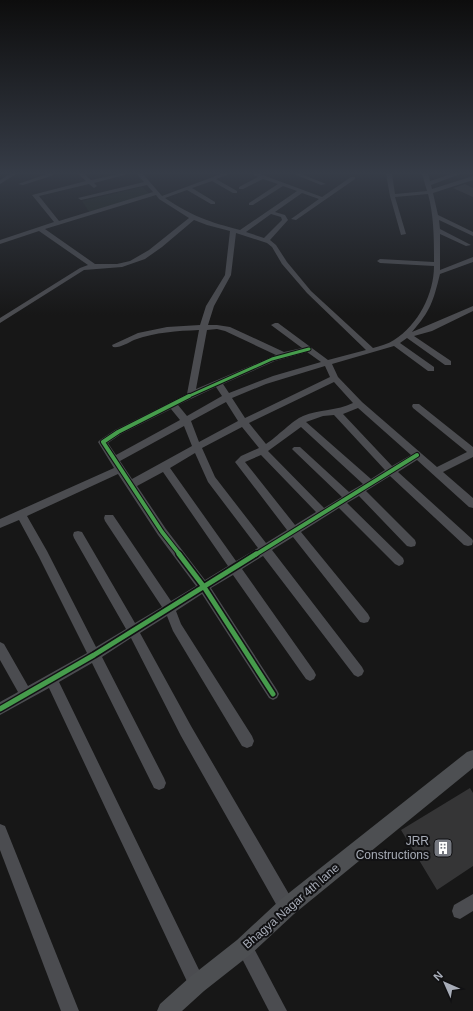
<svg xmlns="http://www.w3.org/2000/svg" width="473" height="1011" viewBox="0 0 473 1011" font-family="Helvetica,sans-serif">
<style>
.green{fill:#1d241e}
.building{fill:#353536}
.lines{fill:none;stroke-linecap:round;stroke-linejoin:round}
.minor{fill:#4b4c50;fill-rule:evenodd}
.major{fill:#4d4f52;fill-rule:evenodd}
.cycleway-far2-casing{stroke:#111113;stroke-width:5}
.cycleway-far1-casing{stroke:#111113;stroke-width:6}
.cycleway-casing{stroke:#111113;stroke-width:8}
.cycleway-far2{stroke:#469c4c;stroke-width:3}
.cycleway-far1{stroke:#469c4c;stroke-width:4}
.cycleway{stroke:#469c4c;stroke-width:5}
.labels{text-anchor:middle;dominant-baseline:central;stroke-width:4;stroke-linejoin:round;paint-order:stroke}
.near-poi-label{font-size:12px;fill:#a8adb8;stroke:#111113;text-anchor:end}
.near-street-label{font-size:12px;fill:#a8adb8;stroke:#111113}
</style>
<rect width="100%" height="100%" fill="#171717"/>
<!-- green -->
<polygon class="green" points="142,187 152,196 90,213 82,201"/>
<!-- building -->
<g class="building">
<polygon points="465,184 473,188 473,197 453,188"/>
<polygon points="470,788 473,793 473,866 437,890 401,830"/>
</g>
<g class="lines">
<!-- minor -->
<g class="minor">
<polygon points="10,174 16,174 0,184 0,180"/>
<polygon points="47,174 53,174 51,176 23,185 18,184"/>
<path d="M78,174H84L91,180L119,174H128L94,183L97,186L94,188L89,184L39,196L59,221L153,192L147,185L81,200L78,198L144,182L137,174H143L162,196L221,174H229L216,179L237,191V193H233L212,181L192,188L215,202V204H211L187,190L165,198C192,216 209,222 240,230L297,191L283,186L253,205H249V203L278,184L263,179L243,189H239V187L258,177L252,174H260L322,197L351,177H355V179L296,220L291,219L319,199L302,193L275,212L285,215L288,220L270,240L276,245L287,262L311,291L373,348C380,346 388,344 394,340C418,325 434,294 434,266L380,263L377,261L380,259L434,262C434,239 434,216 428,194L395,197L406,234L401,235L390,196L386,174H392L395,194L427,191L422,174H428L430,181L452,174H460L431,185L432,189L473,176V180L433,193L438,215L473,232V236L439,220L440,229L471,245L466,246L440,234V270L473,257V262L440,274C433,302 431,310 412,332L473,306V311L432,331L414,336L451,361V365H445L407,338L400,343L434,367V371H428L394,346L332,364L338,377L362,402L437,467L467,452L413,408L412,406L413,404H419L473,447V457L443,472L473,498V508L469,507L417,460L398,472L472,539L473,541L472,545L468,546L464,545L390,476L366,491L415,540L416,543L415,546L411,547L407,546L359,496L347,503L403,558L404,561L403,564L399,566L395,564L339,508L301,532L368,614L370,618L368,622L364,623L360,622L293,537L272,550L362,667L364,671L362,675L358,677L354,675L263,556L242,569L314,671L316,675L314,679L310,681L306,679L233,575L211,588L277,690L279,694L277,698L273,700L269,698L202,594L176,611L181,624L252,736L254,741L252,746L247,748L242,746L173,631L167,616L140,633L191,726L293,901L295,907L293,913L287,915L281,913L181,736L131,638L102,657L164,778L166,783L164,788L159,790L154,788L92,663L59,682L203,978L205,984L203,990L197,992L191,990L49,688L0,715V702L18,692L0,660V642L4,644L28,686L87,653L39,557L19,520L0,528V519L114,468L98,442L100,440L115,430L187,394L199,330C177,331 156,332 134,340C128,343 120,348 113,347L112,345L138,333L167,327L200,325L206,306L225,275L230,231L207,225L194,220L162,247L145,259L122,267L84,270L0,323V318L80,268L88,265L39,231L0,244V240L54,222L32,195L86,181ZM156,195L159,199L189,218L149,250L130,261L117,264H95L45,229ZM271,214L281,217L282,220L264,238L246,232ZM236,233L267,243L272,247L282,264L307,293L366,350L328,360L278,323H275L271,325L302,348L284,352L230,327L217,325H208L214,306L231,275ZM217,329L225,331L276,355L196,389L207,330ZM307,352L321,362L273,376L229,393L223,384L275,361ZM325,366L330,377L245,418L232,398L266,384ZM334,382L353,403C337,411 319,409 303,416C293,420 277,437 266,444L249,423ZM216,387L222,396L187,416L178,405ZM226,402L238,421L199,442L191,421ZM358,408L411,455L392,466L343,414ZM171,409L180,420L116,455L108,443L121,434ZM334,415L385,470L371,479L306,422L323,416ZM184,426L192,446L132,479L120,461ZM242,427L259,448L241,456L235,462L287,530L266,543L215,477L202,448ZM301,427L363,484L349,492L300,447H294L292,449L294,451L342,497L324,508L268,451ZM195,453L208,482L258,548L236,561L170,468ZM261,455L316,512L295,525L245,462ZM163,472L228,566L205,580L166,529L137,486ZM118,474L158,535L196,586L171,601L113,515H105L104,518L105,521L162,607L135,623L82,532L78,531L74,532L73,535L74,538L126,629L96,647L47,551L27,516Z"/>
<polygon points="294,174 301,174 326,184 321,185"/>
<polygon points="0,824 5,826 79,1011 61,1011 0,850"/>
<polygon points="473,894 473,911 460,919 454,917 452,911 454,905"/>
<polygon points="244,939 250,941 287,1011 269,1011 236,947 238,941"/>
</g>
<!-- major -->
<polygon class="major" points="473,750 473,768 294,914 251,954 204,991 182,1011 157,1011 160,1004 190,977 237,940 280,900 467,752"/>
<defs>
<polyline id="cycleway-far2" points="187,397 272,359 309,349"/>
<g id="cycleway-far1">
<polyline points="180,555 162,532 103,442 118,432 189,396"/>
<polyline points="255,555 417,455"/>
</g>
<g id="cycleway">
<polyline points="179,554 204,587 273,694"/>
<polyline points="0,709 94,655 256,554"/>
</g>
</defs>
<!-- cycleway-far2 casing -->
<use href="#cycleway-far2" class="cycleway-far2-casing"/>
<!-- cycleway-far1 casing -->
<use href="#cycleway-far1" class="cycleway-far1-casing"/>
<!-- cycleway casing -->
<use href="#cycleway" class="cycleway-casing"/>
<!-- cycleway-far2 -->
<use href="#cycleway-far2" class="cycleway-far2"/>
<!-- cycleway-far1 -->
<use href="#cycleway-far1" class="cycleway-far1"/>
<!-- cycleway -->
<use href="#cycleway" class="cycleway"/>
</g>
<!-- sky -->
<linearGradient id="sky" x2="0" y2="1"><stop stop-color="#0d0d0d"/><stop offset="0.55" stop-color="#363c47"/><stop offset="1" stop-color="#363c47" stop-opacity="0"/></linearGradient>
<rect width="473" height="315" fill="url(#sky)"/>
<!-- icons -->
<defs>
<symbol id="building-square" viewBox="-11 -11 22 22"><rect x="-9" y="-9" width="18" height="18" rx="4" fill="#757880" stroke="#111113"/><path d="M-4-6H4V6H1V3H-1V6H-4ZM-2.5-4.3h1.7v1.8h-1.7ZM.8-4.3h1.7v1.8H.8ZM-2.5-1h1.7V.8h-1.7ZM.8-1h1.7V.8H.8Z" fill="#fff"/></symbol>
</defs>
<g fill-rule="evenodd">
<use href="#building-square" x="432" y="837" width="22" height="22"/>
</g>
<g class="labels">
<!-- near-poi labels -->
<g class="near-poi-label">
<text x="429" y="841">JRR<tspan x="429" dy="14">Constructions</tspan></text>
</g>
<!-- near-street labels -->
<g class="near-street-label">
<text transform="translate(291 906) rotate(-41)">Bhagya Nagar 4th lane</text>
</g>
</g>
<!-- north arrow -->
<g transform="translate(445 983) rotate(315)" stroke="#111113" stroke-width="3" paint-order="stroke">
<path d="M0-3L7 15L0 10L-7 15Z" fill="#a8adb8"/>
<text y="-6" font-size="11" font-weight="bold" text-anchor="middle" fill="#a8adb8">N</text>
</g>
</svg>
